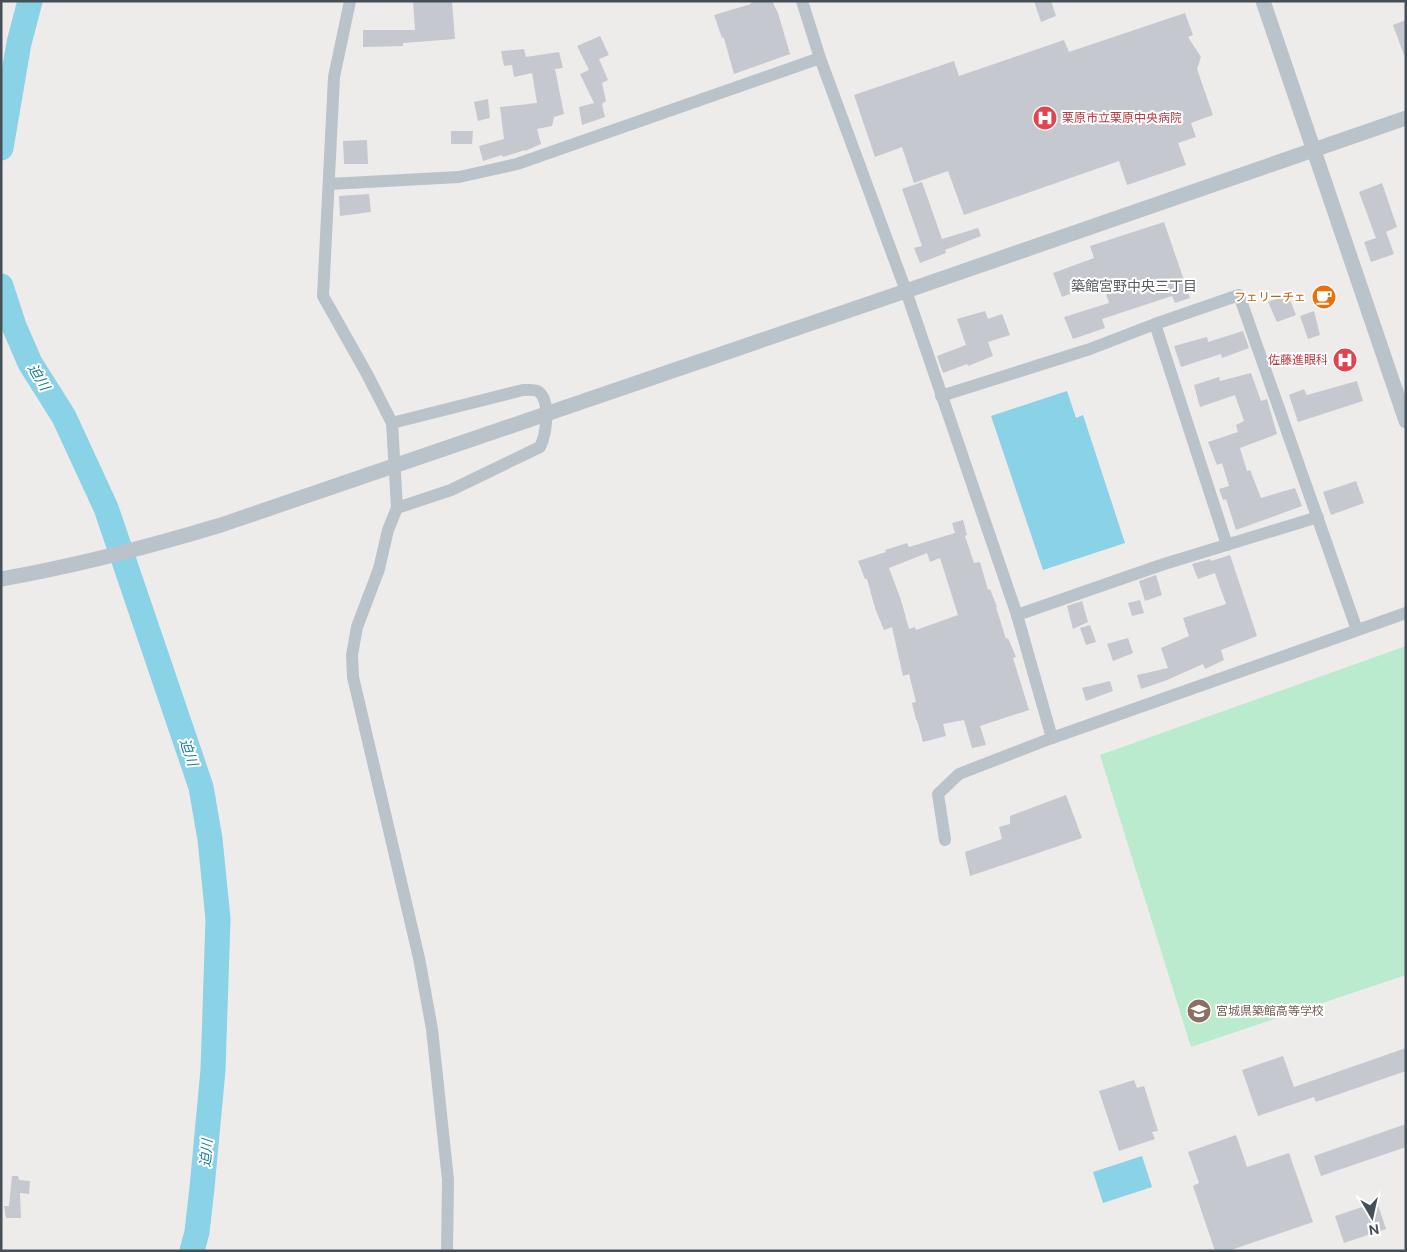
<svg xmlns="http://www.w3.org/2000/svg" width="1407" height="1252" viewBox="0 0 1407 1252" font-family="'DM Sans','Noto Sans JP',sans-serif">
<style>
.green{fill:#bbebce}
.water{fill:#8ad2e6}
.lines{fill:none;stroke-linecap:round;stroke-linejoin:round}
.river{stroke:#8ad2e6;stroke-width:25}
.building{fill:#c5c8ce;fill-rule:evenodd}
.minor{stroke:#bac3ca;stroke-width:12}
.tertiary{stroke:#bac3ca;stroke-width:15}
.labels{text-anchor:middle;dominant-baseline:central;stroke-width:4;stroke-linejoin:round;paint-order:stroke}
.health-label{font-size:12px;fill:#be3a42;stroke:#fff;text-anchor:start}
.food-label{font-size:12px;fill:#c56008;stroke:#fff;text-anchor:end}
.education-label{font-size:12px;fill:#785e54;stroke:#fff;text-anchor:start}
.neighbourhood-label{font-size:14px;fill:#595c60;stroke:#fff}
.water-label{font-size:14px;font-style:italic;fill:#137e9c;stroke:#fff}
</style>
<rect width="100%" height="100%" fill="#eeebeb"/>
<!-- green -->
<polygon class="green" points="1406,646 1406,975 1191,1047 1100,755"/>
<!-- water -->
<g class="water">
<polygon points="1067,391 1076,418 1083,415 1125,543 1043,570 991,416"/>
<polygon points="1142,1156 1152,1187 1103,1203 1093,1172"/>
</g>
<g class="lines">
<!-- river -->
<g class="river">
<polyline points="1,148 19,43 30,1"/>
<polyline points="1,286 14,326 30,363 64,417 106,508 201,787 210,839 218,919 213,1070 202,1188 197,1232 192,1251"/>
</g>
</g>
<!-- building -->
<g class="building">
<polygon points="413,1 452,1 455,39 403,43 403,46 363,47 363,30 415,30"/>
<polygon points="751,1 772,1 778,13 790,54 734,74 724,38 722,38 714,15 751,4"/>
<polygon points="1034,1 1051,1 1056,16 1041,22"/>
<polygon points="1185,13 1193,35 1188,37 1201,57 1197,69 1213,115 1191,123 1196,137 1178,143 1186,165 1127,185 1119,161 964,215 948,171 914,183 902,147 875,157 854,95 954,61 959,76 1064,40 1069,52"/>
<polygon points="1406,20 1406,55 1404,55 1393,25"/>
<polygon points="600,36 609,55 599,59 608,80 602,83 606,101 602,104 605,117 582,125 579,107 594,103 580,74 589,70 577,46"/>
<polygon points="524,49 526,57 559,52 563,68 555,69 564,114 554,117 552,126 537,129 541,144 525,151 525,150 503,157 502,155 483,161 479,146 504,139 500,107 537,103 532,73 514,77 512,65 504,66 501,51"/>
<polygon points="488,99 490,118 478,121 474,102"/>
<polygon points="451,131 473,131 472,144 451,144"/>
<polygon points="367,140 368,164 344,164 343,141"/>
<polygon points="922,182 942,239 978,228 981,236 945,250 946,253 920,263 914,248 922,246 902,189"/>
<polygon points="1382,183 1397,227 1386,232 1394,254 1371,262 1364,242 1376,238 1359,192"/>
<polygon points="369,194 371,212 340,216 339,196"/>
<polygon points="1164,222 1190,298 1175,303 1172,296 1102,319 1105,328 1073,339 1064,317 1109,303 1102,281 1062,297 1053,273 1094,258 1090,246"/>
<polygon points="1288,295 1296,315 1277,322 1268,302"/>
<polygon points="985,311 988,319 1002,314 1010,335 988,342 993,356 968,366 967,364 943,373 937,356 966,345 957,319"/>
<polygon points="1314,311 1320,335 1308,339 1300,316"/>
<polygon points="1243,331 1249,348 1222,358 1221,354 1181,367 1174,346 1207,337 1208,342"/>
<polygon points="1251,373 1261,401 1267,399 1277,434 1240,448 1247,471 1250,470 1261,498 1295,488 1302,506 1236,530 1226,499 1223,500 1219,489 1229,486 1222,463 1217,465 1208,442 1238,432 1236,425 1244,421 1235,395 1200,407 1194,385 1219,377 1220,381"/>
<polygon points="1357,381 1363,401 1298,422 1289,395 1304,389 1307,395"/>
<polygon points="1356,481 1364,503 1331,515 1323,492"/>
<path d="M963,520L967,535L965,536L974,563L980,562L988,590L990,589L997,607H996L1006,639L1008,638L1016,657L1013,658L1029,710L980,726L986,745L972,748L964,720L943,724L946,736L923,742L917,720H916L912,703L916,702L909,674L903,676L892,627L884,630L875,608L867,579H865L858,561L886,552L885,550L907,543L909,547L955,533L952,523ZM927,553L930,562L940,558L958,615L916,630L915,627L909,629L901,600L889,568Z"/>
<polygon points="1230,555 1257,636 1221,650 1224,660 1205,669 1203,664 1167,680 1141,689 1137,675 1168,668 1161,648 1189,636 1183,618 1226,604 1215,573 1198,579 1192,564 1210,559 1211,561"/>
<polygon points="1156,575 1162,595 1145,601 1139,581"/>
<polygon points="1140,600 1144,613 1132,616 1128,603"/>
<polygon points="1082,601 1088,622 1073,629 1067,606"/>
<polygon points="1090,625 1096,642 1086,645 1080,628"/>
<polygon points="1128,638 1133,653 1113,661 1107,644"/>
<polygon points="1110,681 1113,691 1086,701 1082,688"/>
<polygon points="1066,795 1082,838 970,876 965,852 1002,839 999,827 1010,824 1010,816"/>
<polygon points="1406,1048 1406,1071 1316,1102 1314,1097 1258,1116 1242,1070 1283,1056 1294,1087"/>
<polygon points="1134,1080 1137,1088 1144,1086 1158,1131 1152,1132 1155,1139 1119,1151 1099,1091"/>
<polygon points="1406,1124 1406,1147 1321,1176 1314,1156"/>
<polygon points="1236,1135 1247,1167 1289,1153 1313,1222 1228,1251 1215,1251 1193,1186 1199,1183 1188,1152"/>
<polygon points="12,1176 18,1176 19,1180 30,1181 29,1194 20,1193 21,1218 6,1218 4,1206 9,1206"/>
<polygon points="1377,1202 1386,1229 1344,1243 1335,1216"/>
</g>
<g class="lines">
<!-- minor -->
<g class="minor">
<polyline points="350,1 334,77 323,296 367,374 392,423 397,508 388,530 379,569 357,627 352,655 353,677 419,958 432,1029 448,1180 447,1251"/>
<polyline points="802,1 820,58 906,291 1017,615 1052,738 1406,613"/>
<polyline points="329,184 459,177 517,164 820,58"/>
<polyline points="1155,324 1227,545"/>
<polyline points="941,396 1090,349 1155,324 1239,295 1357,630"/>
<path d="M392,423L523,390C528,390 535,389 539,392C551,402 546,435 540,447L451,490L397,508"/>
<polyline points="1017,615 1161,565 1318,517"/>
<polyline points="945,840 938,794 959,774 1052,738"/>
</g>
<!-- tertiary -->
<g class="tertiary">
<polyline points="1263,1 1406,421"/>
<path d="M1,579C76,566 148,547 221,525L906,291L1406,118"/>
</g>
</g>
<!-- icons -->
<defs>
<symbol id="hospital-disc" viewBox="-11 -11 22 22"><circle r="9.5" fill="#e0444e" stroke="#fff"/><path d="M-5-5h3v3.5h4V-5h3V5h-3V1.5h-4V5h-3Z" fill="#fff"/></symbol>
<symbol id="cafe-disc" viewBox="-11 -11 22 22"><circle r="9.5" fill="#e8710a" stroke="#fff"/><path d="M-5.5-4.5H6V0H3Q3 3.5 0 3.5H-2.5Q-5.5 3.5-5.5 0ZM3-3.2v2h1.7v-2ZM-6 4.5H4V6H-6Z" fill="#fff"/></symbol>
<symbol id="school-disc" viewBox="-11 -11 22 22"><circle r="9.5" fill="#8d6e63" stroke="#fff"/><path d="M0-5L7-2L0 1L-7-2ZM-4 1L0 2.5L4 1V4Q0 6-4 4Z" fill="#fff"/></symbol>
</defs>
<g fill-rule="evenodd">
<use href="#hospital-disc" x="1031" y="104" width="28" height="28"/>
<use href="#cafe-disc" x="1310" y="283" width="28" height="28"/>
<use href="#hospital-disc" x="1331" y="346" width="28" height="28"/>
<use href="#school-disc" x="1185" y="997" width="28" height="28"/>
</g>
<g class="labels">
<!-- health labels -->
<g class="health-label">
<text x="1062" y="118">栗原市立栗原中央病院</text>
<text x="1328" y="360" text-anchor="end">佐藤進眼科</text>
</g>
<!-- food labels -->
<g class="food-label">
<text x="1306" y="297">フェリーチェ</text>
</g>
<!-- education labels -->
<g class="education-label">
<text x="1216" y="1011">宮城県築館高等学校</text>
</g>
<!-- neighbourhood labels -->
<g class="neighbourhood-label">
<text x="1134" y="286">築館宮野中央三丁目</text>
</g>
<!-- water labels -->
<g class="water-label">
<text transform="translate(39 377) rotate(59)">迫川</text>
<text transform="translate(189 752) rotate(71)">迫川</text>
<text transform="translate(206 1153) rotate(-85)">迫川</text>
</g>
</g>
<!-- border -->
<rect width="1407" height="1252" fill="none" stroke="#454f58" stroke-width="5"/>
<!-- north arrow -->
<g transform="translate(1372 1217) rotate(171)" stroke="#ffffff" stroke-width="4" paint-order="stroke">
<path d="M0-4L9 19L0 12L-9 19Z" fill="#454f58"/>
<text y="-8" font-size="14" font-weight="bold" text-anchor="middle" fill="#454f58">N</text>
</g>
</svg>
